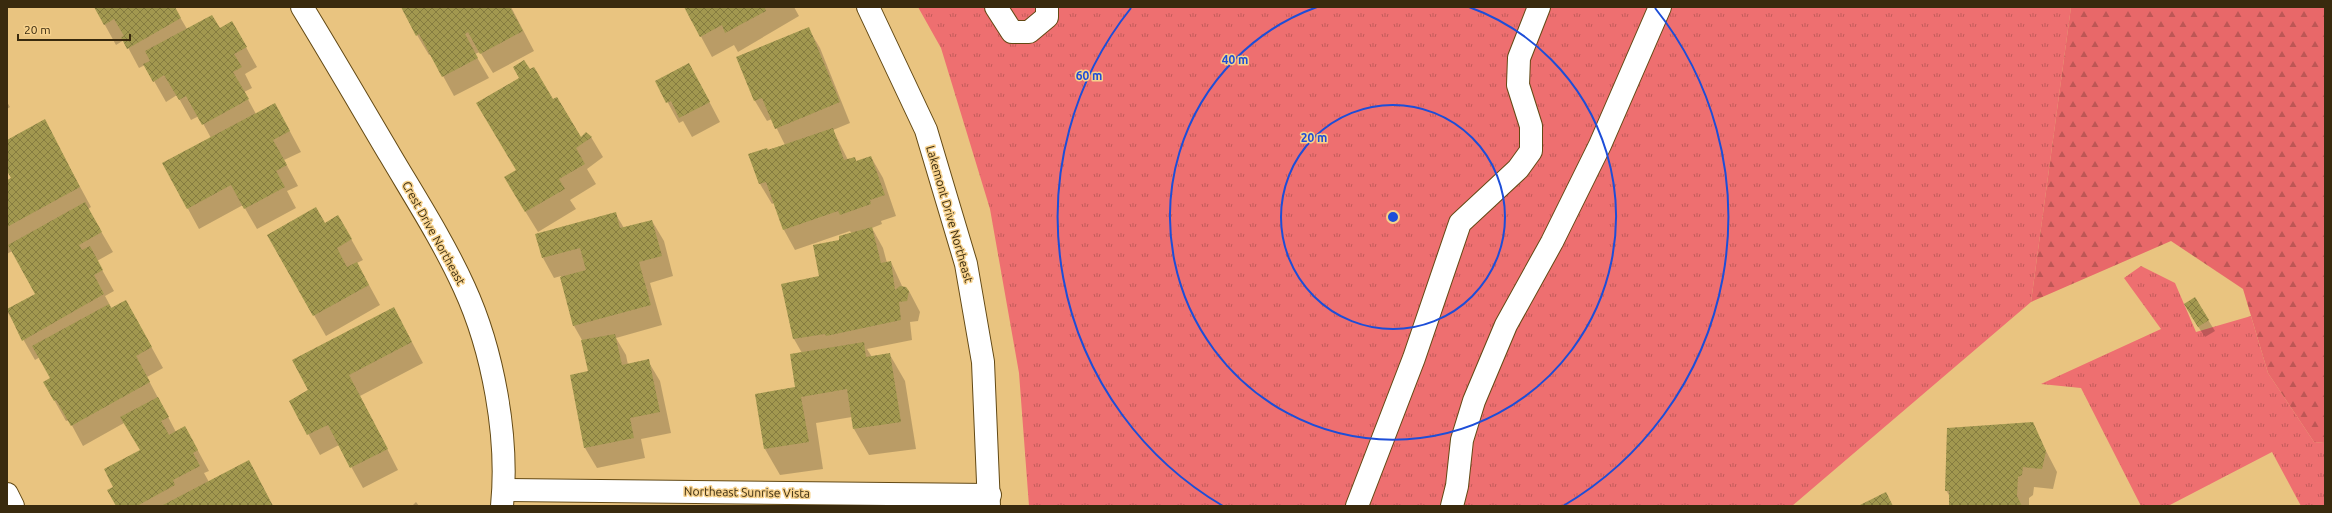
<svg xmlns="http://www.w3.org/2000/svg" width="2332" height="513" viewBox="0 0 2332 513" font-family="Ubuntu,sans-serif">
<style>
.grass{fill:url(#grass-tufts)}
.forest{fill:url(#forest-firs)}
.shadow{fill:#0003}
.building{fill:url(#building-cross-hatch)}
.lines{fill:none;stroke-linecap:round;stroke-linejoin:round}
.minor-casing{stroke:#634914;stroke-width:24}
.minor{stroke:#fff;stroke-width:22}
.ring{fill:none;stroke:#1d4ed8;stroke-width:2}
.labels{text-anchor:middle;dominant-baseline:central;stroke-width:3;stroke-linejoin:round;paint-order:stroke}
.street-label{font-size:12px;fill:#392a0e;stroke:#f6d18c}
.centre{fill:#1d4ed8;stroke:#f6d18c;stroke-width:2}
.ring-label{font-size:12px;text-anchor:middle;font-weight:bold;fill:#1d4ed8;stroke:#f6d18c;stroke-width:3;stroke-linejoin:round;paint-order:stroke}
</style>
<defs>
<pattern id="grass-tufts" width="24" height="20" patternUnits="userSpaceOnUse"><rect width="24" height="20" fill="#ee6f70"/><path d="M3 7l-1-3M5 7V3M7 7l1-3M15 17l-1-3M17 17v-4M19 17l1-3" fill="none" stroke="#c25b5a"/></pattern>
<pattern id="forest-firs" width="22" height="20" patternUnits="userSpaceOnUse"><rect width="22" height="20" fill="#e86869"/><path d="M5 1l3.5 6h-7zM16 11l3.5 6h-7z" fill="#bd5655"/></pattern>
<pattern id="building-cross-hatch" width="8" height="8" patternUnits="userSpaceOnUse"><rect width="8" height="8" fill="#a2984f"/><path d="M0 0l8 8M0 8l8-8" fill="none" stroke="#857c40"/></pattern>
</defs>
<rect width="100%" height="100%" fill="#e9c480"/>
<!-- grass -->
<g class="grass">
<polygon points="918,7 2071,7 2031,302 1792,506 1029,506 1019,373 990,209 941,48"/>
<polygon points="2141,266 2175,283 2196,332 2251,316 2268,373 2314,442 2325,443 2325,506 2301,506 2272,452 2168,506 2141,506 2081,388 2041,384 2161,329 2124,278"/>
</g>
<!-- forest -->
<polygon class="forest" points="2071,7 2325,7 2325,443 2314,442 2268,373 2243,289 2171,241 2031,302"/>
<!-- shadow -->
<g class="shadow">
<polygon points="95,7 174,7 187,29 219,29 232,22 257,67 245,74 252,88 244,92 256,114 286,124 301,152 284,160 298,186 287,191 296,208 257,229 243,205 199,229 163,163 211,138 199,116 191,120 177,95 166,102 145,65 139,68 124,40 116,45"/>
<polygon points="403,7 511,7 534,51 493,73 480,52 475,54 489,78 454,96 431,54 429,55 417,35"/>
<polygon points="685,7 794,7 799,16 738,52 734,45 712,57"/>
<polygon points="808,28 820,48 850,123 833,130 848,160 854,158 857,162 871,157 883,178 896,216 881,221 882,224 872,228 883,248 887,263 891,262 903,288 909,291 920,312 918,321 910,322 912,340 867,349 872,357 890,355 905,381 916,449 869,455 854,429 852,417 816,423 823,469 780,475 765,449 797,388 802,353 794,339 820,276 840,241 852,234 850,231 795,250 784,230 774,203 772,204 760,184 750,155 785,145 772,119 767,121 755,101 737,57"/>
<polygon points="656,81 700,84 720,122 692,137 683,121 679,123"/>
<polygon points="553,101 580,138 591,137 603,157 587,169 596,184 570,200 576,209 538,232 517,198 517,170"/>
<polygon points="7,102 10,107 7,109"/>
<polygon points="44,120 91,207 88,209 113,252 97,261 114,291 105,296 112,309 137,321 163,368 147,377 176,432 196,447 209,471 204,473 209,482 249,461 273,506 117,506 115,487 141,451 124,423 83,446 69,420 66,421 44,382 51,378 40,357 35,360 7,311 37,294 12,251 7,254 7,181 12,178 7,168 7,141"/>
<polygon points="615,213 624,228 652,221 664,241 673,276 650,283 662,325 616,338 626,355 628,365 648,361 660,381 671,433 641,439 645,458 597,468 585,448 589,372 582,340 574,326 561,276 554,278 543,258"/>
<polygon points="338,216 363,260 357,263 380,305 326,336 268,235 324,224"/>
<polygon points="2195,299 2215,331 2205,337 2191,316"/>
<polygon points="405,329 423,363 360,396 398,470 363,488 339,445 320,455 290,401"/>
<polygon points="2032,424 2057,472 2053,489 2034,487 2033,495 2029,498 2029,506 1950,506 1950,497 1946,490"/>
<polygon points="416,502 419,506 412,506"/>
</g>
<!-- building -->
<g class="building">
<polygon points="94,7 175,7 181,18 127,49 121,37 124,36 114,19 104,25"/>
<polygon points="401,7 510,7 523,31 480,54 468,32 465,34 478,58 442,77 419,34 416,36"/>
<polygon points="684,7 767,7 765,8 766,11 725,33 722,25 700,37"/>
<polygon points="212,15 220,28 232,21 247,47 234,54 242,67 233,72 249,99 202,125 186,96 179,100 164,75 153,82 143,64 150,61 145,51"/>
<polygon points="809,27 840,102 775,129 762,98 754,101 736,57"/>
<polygon points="524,60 530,69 534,67 553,99 557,97 581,137 586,132 592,137 576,148 585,164 559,179 565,189 525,212 504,177 516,170 476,103 519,78 513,67"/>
<polygon points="689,63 710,102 679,118 671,101 666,103 655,81"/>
<polygon points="275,103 290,131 273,140 287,165 276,171 285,187 244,209 231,185 187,209 162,163"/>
<polygon points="45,119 80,187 7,227 7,180 11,178 7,171 7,140"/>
<polygon points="833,128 844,160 855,157 856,161 871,156 885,195 870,200 871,204 840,215 838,211 783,230 766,182 759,184 748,154 767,148 768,150"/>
<polygon points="85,202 102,232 79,245 82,250 90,246 103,270 94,275 104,294 22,341 7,309 35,294 8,245"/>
<polygon points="316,207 325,223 338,215 352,239 337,248 347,267 357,262 369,285 313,316 267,235"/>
<polygon points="616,212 620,228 652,220 662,256 639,262 651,305 573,326 560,277 586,270 580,248 542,258 535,234"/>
<polygon points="872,227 881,263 891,261 895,290 900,286 906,287 909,291 907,301 899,302 901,320 826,336 825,334 793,339 781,284 819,276 813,245 839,240 839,236"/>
<polygon points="2195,297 2209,320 2198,327 2184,304"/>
<polygon points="126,300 152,347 136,356 150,382 71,426 56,400 54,401 43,382 50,378 32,346 109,304 111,308"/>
<polygon points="394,307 412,342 349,375 388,449 350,468 328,425 307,435 289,401 308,390 292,360"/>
<polygon points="615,334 622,365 649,359 660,412 630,418 634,438 584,448 570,375 588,371 581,340"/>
<polygon points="864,342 866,357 890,353 901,422 853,429 847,389 801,397 809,442 764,449 755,394 795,387 790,354"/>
<polygon points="158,397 169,417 161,421 169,435 185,426 198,450 193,453 200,466 173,480 175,485 137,506 116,506 107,490 113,487 104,469 140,450 120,417"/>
<polygon points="2033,422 2046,451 2042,469 2023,467 2022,475 2018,477 2017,496 2022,506 1949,506 1949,491 1945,491 1947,428"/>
<polygon points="249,460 273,506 161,506"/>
<polygon points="1886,492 1893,506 1858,506"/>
</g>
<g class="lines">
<defs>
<g id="minor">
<path d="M302,7C332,56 361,106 390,155C416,199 443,241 464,287C493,350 509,437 502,506"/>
<polyline points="868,7 926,130 966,264 983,362 989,506"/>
<polyline points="996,7 1012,32 1029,32 1047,17 1047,7"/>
<polyline points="504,490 990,495"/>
<polyline points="7,494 13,506"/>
<polyline points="1357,506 1414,358 1460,223 1518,169 1531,151 1531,126 1518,85 1519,58 1539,7"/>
<polyline points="1452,506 1457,486 1462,440 1474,401 1506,325 1552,242 1600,145 1660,7"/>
</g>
</defs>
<!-- minor casing -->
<use href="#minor" class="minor-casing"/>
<!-- minor -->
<use href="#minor" class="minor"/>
</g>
<!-- distance rings -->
<g class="ring">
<circle cx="1393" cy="217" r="112"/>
<path d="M1469 7A223 223 0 1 1 1317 7"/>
<path d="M1223 506A335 335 0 0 1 1131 8M1655 8A335 335 0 0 1 1563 506"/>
</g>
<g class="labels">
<!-- street labels -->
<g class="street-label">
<text transform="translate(950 214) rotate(74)">Lakemont Drive Northeast</text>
<text transform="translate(434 233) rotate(61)">Crest Drive Northeast</text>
<text transform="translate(747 492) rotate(1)">Northeast Sunrise Vista</text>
</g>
</g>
<circle cx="1393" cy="217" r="6" class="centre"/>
<g class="ring-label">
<text x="1235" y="64">40 m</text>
<text x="1089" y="80">60 m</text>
<text x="1314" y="142">20 m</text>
</g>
<!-- border -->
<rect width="2332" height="513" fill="none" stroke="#392a0e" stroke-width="16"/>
<!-- scale -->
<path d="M18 34v6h112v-6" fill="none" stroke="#392a0e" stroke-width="2"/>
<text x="24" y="34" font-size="12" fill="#392a0e" stroke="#f6d18c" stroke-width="3" paint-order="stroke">20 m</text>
</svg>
